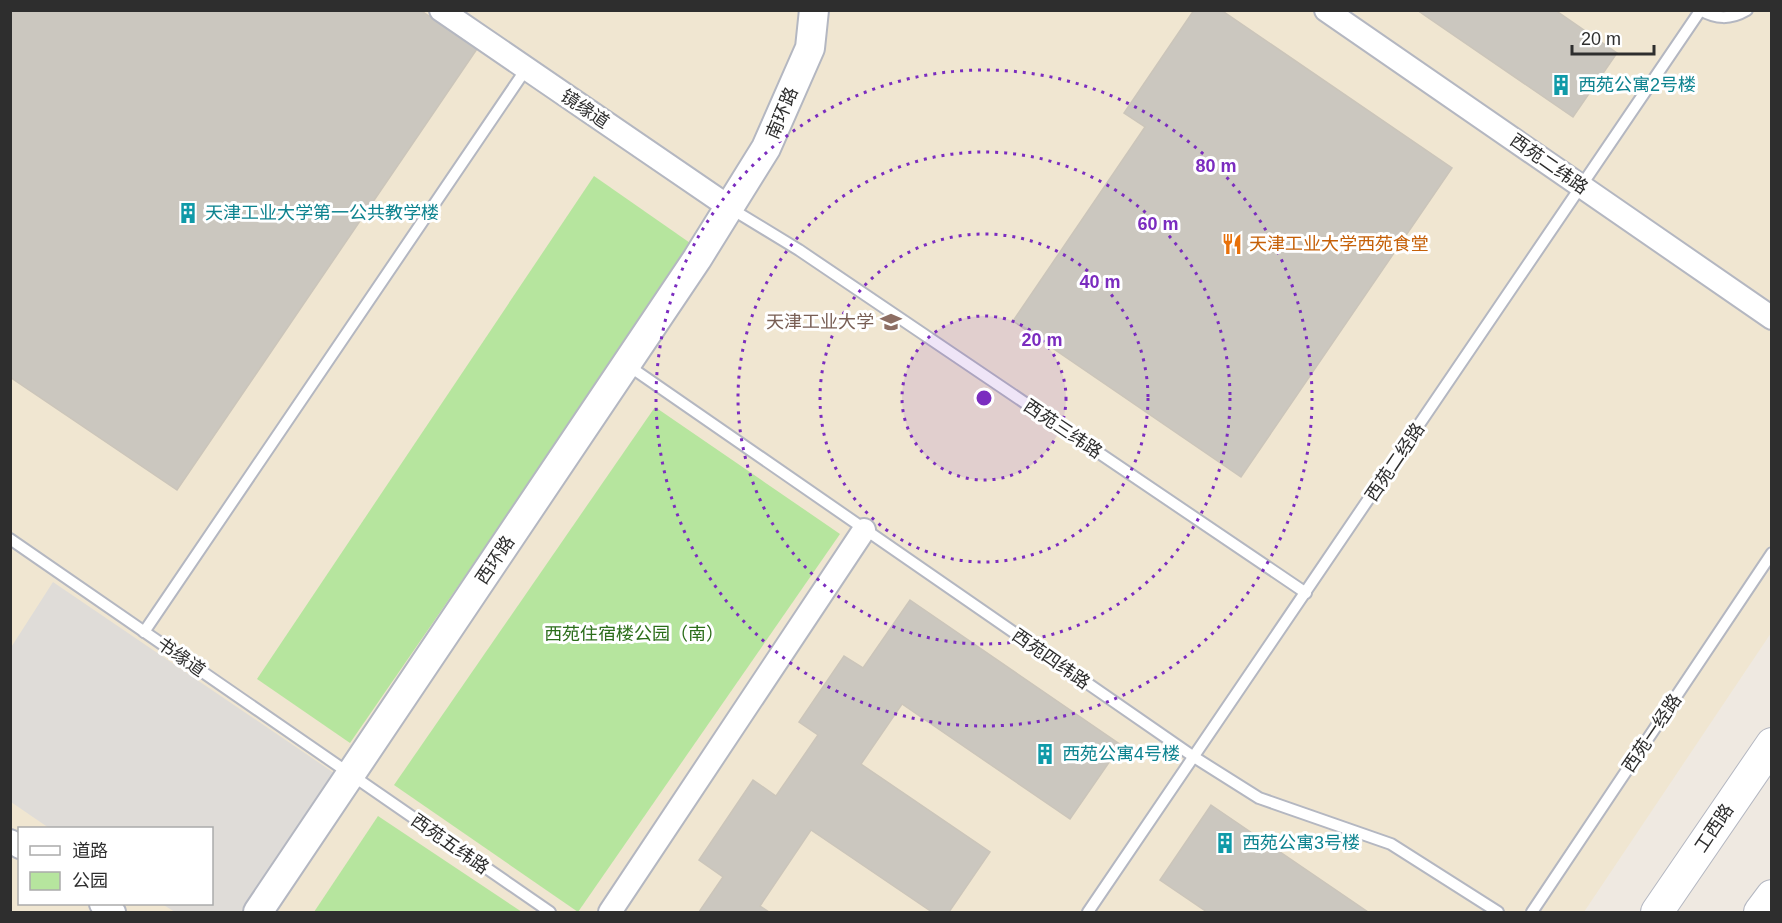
<svg xmlns="http://www.w3.org/2000/svg" width="1782" height="923" viewBox="0 0 1782 923" font-family="Helvetica,'Noto Sans SC',sans-serif">
<style>
.education{fill:#f0e6d1;fill-rule:evenodd}
.green{fill:#b6e59e}
.plaza{fill:#dfdcd8}
.building{fill:#cbc7bf;stroke:#cbc5ba;stroke-width:1.5}
.lines{fill:none;stroke-linecap:round;stroke-linejoin:round}
.service-casing{stroke:#b4b7c1;stroke-width:14}
.minor-casing{stroke:#b4b7c1;stroke-width:26}
.tertiary-casing{stroke:#b4b7c1;stroke-width:32}
.secondary-casing{stroke:#b4b7c1;stroke-width:34}
.service{stroke:#fff;stroke-width:10}
.minor{stroke:#fff;stroke-width:22}
.tertiary{stroke:#fff;stroke-width:28}
.secondary{stroke:#fff;stroke-width:32}
.ring{fill:none;stroke:#7b2cbf;stroke-width:3;stroke-dasharray:3 6}
.labels{text-anchor:middle;dominant-baseline:central;stroke-width:6;stroke-linejoin:round;paint-order:stroke}
.culture-label{font-size:18px;fill:#0d838f;stroke:#fff;text-anchor:start}
.street-label{font-size:18px;fill:#2e2e2e;stroke:#fff}
.food-label{font-size:18px;fill:#c56008;stroke:#fff;text-anchor:start}
.education-label{font-size:18px;fill:#785e54;stroke:#fff;text-anchor:end}
.park-label{font-size:18px;fill:#2c6e1b;stroke:#fff}
.centre{fill:#7b2cbf;stroke:#fff;stroke-width:3}
.ring-label{font-size:18px;text-anchor:middle;font-weight:bold;fill:#7b2cbf;stroke:#fff;stroke-width:6;stroke-linejoin:round;paint-order:stroke}
</style>
<rect width="100%" height="100%" fill="#efe9e1"/>
<!-- education -->
<path class="education" d="M10,11H1771V633L1584,912H11ZM20,828H212V904H20Z"/>
<!-- green -->
<g class="green">
<polygon points="594,176 693,245 350,743 257,679"/>
<polygon points="655,407 840,534 578,912 394,785"/>
<polygon points="378,816 522,912 314,912"/>
</g>
<!-- plaza -->
<polygon class="plaza" points="53,582 337,775 245,912 175,912 162,904 212,904 212,828 49,828 11,802 10,649"/>
<!-- building -->
<g class="building">
<polygon points="10,10 420,10 477,49 177,490 10,377"/>
<polygon points="1194,10 1221,10 1452,168 1241,477 1013,321 1145,127 1124,113"/>
<polygon points="1417,10 1555,10 1617,53 1573,117"/>
<polygon points="910,600 1121,745 1070,819 902,704 861,764 990,852 949,912 932,912 811,830 760,906 769,912 699,912 723,877 699,860 753,780 776,796 818,735 799,722 844,656 863,668"/>
<polygon points="1211,805 1368,912 1207,912 1160,880"/>
</g>
<g class="lines">
<defs>
<g id="service">
<path d="M1700,10C1716,19 1730,20 1747,10"/>
<polyline points="730,208 799,250 1306,593"/>
<polyline points="626,364 1194,757 1259,798 1391,844 1498,912"/>
<polyline points="10,539 550,912"/>
<polyline points="144,632 526,69"/>
<polyline points="1088,912 1700,11"/>
<polyline points="1532,912 1772,553"/>
</g>
<g id="minor">
<polyline points="441,10 729,207"/>
<polyline points="1326,10 1772,318"/>
<polyline points="10,841 20,847"/>
<polyline points="101,904 114,912"/>
<polyline points="610,912 864,530"/>
</g>
<polyline id="tertiary" points="258,912 697,259 766,148 810,48 814,10"/>
<g id="secondary">
<polyline points="1657,912 1772,744"/>
<polyline points="1760,912 1772,896"/>
</g>
</defs>
<!-- service casing -->
<use href="#service" class="service-casing"/>
<!-- minor casing -->
<use href="#minor" class="minor-casing"/>
<!-- tertiary casing -->
<use href="#tertiary" class="tertiary-casing"/>
<!-- secondary casing -->
<use href="#secondary" class="secondary-casing"/>
<!-- service -->
<use href="#service" class="service"/>
<!-- minor -->
<use href="#minor" class="minor"/>
<!-- tertiary -->
<use href="#tertiary" class="tertiary"/>
<!-- secondary -->
<use href="#secondary" class="secondary"/>
</g>
<!-- distance rings -->
<circle cx="984" cy="398" r="82" fill="#7b2cbf" fill-opacity=".12"/>
<g class="ring">
<circle cx="984" cy="398" r="82"/>
<circle cx="984" cy="398" r="164"/>
<circle cx="984" cy="398" r="246"/>
<circle cx="984" cy="398" r="328"/>
</g>
<!-- icons -->
<defs>
<symbol id="building-bare" viewBox="-9 -9 18 18"><path d="M-4-6H4V6H1V3H-1V6H-4ZM-2.5-4.3h1.7v1.8h-1.7ZM.8-4.3h1.7v1.8H.8ZM-2.5-1h1.7V.8h-1.7ZM.8-1h1.7V.8H.8Z" fill="#0f9aa8" stroke="#fff" stroke-width="2.5" paint-order="stroke"/></symbol>
<symbol id="restaurant-bare" viewBox="-9 -9 18 18"><path d="M-5-6h1v4h1v-4h1v4h1v-4h1v5L-1.5 .5V6h-2V.5L-5-1ZM5-6V6H3V1.5H1.5Q1.5-4 5-6Z" fill="#e8710a" stroke="#fff" stroke-width="2.5" paint-order="stroke"/></symbol>
<symbol id="university-bare" viewBox="-9 -9 18 18"><path d="M0-5L7-2L0 1L-7-2ZM-4 1L0 2.5L4 1V4Q0 6-4 4Z" fill="#8d6e63" stroke="#fff" stroke-width="2.5" paint-order="stroke"/></symbol>
</defs>
<g fill-rule="evenodd">
<use href="#building-bare" x="1546" y="70" width="30" height="30"/>
<use href="#building-bare" x="173" y="198" width="30" height="30"/>
<use href="#restaurant-bare" x="1217" y="229" width="30" height="30"/>
<use href="#university-bare" x="876" y="307" width="30" height="30"/>
<use href="#building-bare" x="1030" y="739" width="30" height="30"/>
<use href="#building-bare" x="1210" y="828" width="30" height="30"/>
</g>
<g class="labels">
<!-- culture labels -->
<g class="culture-label">
<text x="1578" y="85">西苑公寓2号楼</text>
<text x="205" y="213">天津工业大学第一公共教学楼</text>
<text x="1062" y="754">西苑公寓4号楼</text>
<text x="1242" y="843">西苑公寓3号楼</text>
</g>
<!-- street labels -->
<g class="street-label">
<text transform="translate(585 109) rotate(34)">镜缘道</text>
<text transform="translate(782 113) rotate(-67)">南环路</text>
<text transform="translate(1549 164) rotate(35)">西苑二纬路</text>
<text transform="translate(1063 429) rotate(34)">西苑三纬路</text>
<text transform="translate(1395 462) rotate(-56)">西苑二经路</text>
<text transform="translate(495 560) rotate(-56)">西环路</text>
<text transform="translate(181 657) rotate(35)">书缘道</text>
<text transform="translate(1051 659) rotate(35)">西苑四纬路</text>
<text transform="translate(1652 733) rotate(-56)">西苑一经路</text>
<text transform="translate(1714 828) rotate(-56)">工西路</text>
<text transform="translate(450 844) rotate(35)">西苑五纬路</text>
</g>
<!-- food labels -->
<g class="food-label">
<text x="1249" y="244">天津工业大学西苑食堂</text>
</g>
<!-- education labels -->
<g class="education-label">
<text x="874" y="322">天津工业大学</text>
</g>
<!-- park labels -->
<g class="park-label">
<text x="634" y="634">西苑住宿楼公园（南）</text>
</g>
</g>
<circle cx="984" cy="398" r="9" class="centre"/>
<g class="ring-label">
<text x="1216" y="172">80 m</text>
<text x="1158" y="230">60 m</text>
<text x="1100" y="288">40 m</text>
<text x="1042" y="346">20 m</text>
</g>
<!-- border -->
<rect width="1782" height="923" fill="none" stroke="#2e2e2e" stroke-width="24"/>
<!-- legend -->
<rect x="18" y="827" width="195" height="78" fill="#ffffff" stroke="#ababab" stroke-width="1.5"/>
<rect x="30" y="846" width="30" height="9" fill="#ffffff" stroke="#ababab" stroke-width="1.5"/>
<text x="72" y="857" font-size="18" fill="#2e2e2e">道路</text>
<rect x="30" y="872" width="30" height="18" fill="#b6e59e" stroke="#ababab" stroke-width="1.5"/>
<text x="72" y="887" font-size="18" fill="#2e2e2e">公园</text>
<!-- scale -->
<path d="M1572 45v9h82v-9" fill="none" stroke="#2e2e2e" stroke-width="3"/>
<text x="1581" y="45" font-size="18" fill="#2e2e2e" stroke="#ffffff" stroke-width="4.5" paint-order="stroke">20 m</text>
</svg>
